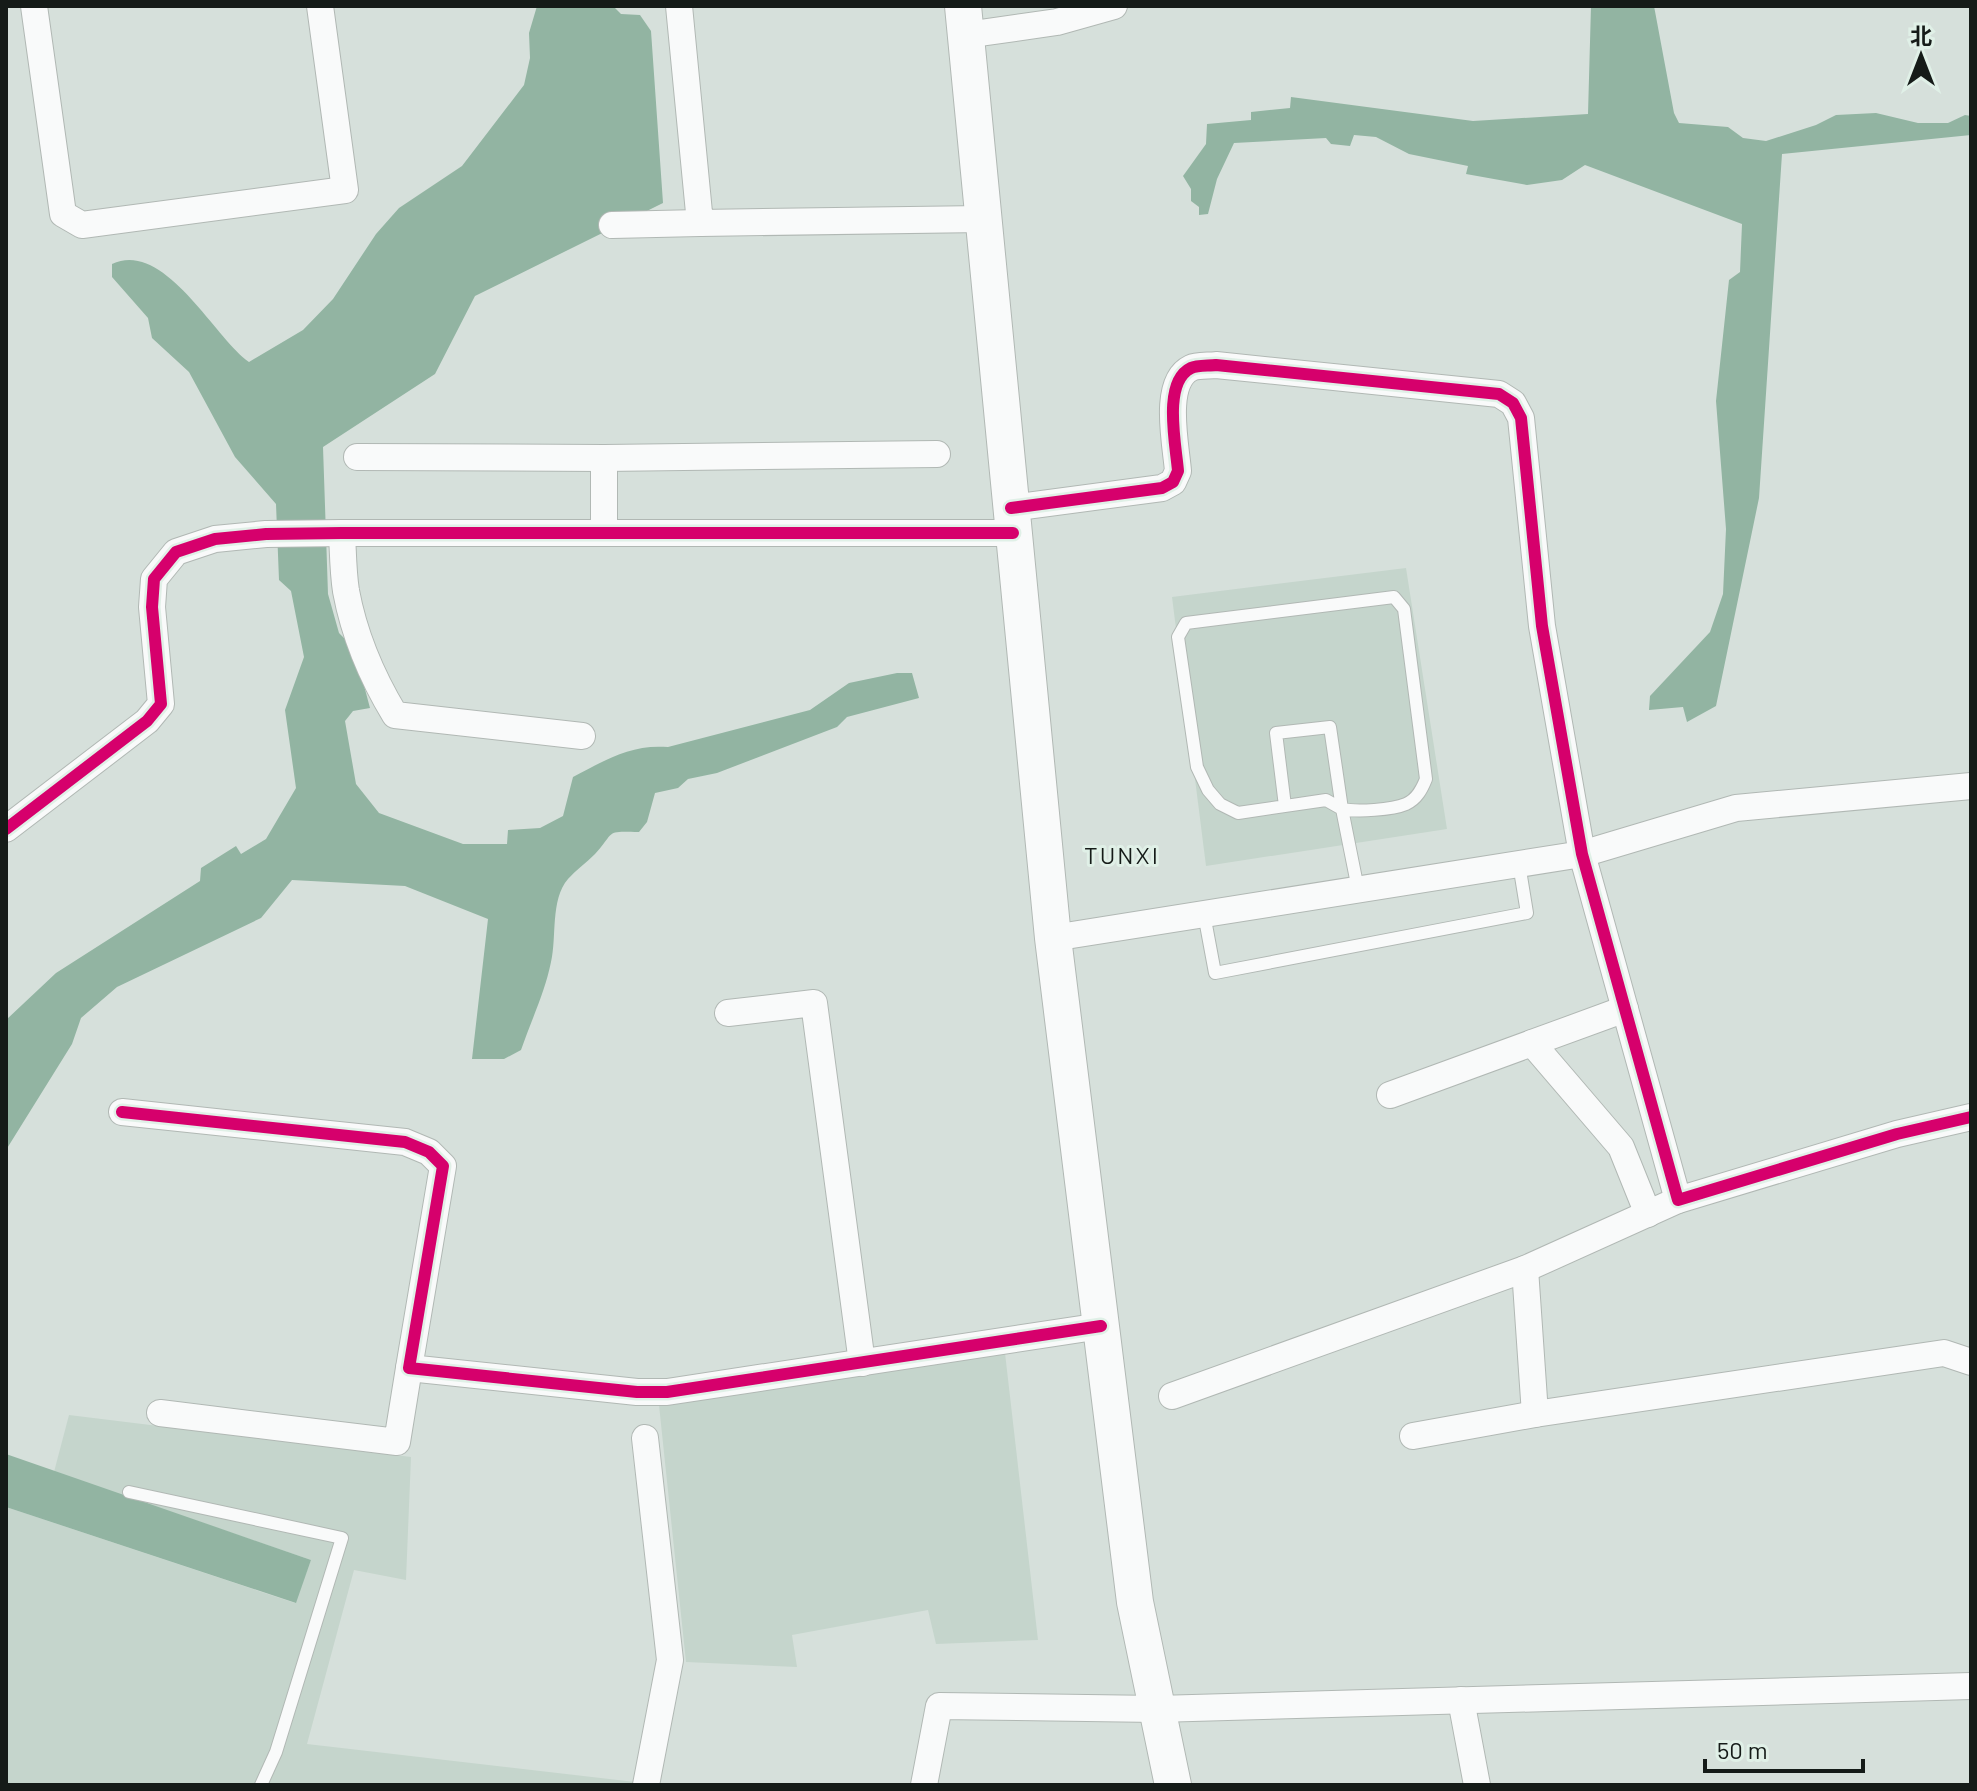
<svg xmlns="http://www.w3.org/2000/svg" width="1977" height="1791" viewBox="0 0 1977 1791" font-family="Barlow,'Noto Sans SC',sans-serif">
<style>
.built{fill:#c5d5cc}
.water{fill:#92b4a2}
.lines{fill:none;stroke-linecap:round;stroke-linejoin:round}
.lane-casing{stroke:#b1b8b4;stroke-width:14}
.street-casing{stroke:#b1b8b4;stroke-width:28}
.secondary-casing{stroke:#b1b8b4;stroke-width:38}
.lane{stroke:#f9fafa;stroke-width:12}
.street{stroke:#f9fafa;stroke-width:26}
.secondary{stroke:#f9fafa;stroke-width:36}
.cycleway-casing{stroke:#e0f0e7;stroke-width:17}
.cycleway{stroke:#d6006c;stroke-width:12}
.labels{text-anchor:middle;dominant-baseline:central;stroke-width:6;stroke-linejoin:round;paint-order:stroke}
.quarter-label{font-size:24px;letter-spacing:2px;fill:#151b18;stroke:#e0f0e7}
</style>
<rect width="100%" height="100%" fill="#d6e0db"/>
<!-- built -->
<g class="built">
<polygon points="1406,568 1447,829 1206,866 1172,597"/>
<polygon points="1005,1353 1038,1640 936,1644 928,1610 792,1635 797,1667 686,1662 659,1405"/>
<polygon points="69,1415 411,1457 406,1580 354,1570 307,1744 635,1782 634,1785 6,1785 6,1507 295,1603 311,1560 54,1472"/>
</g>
<!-- water -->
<g class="water">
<path d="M537,6H613L621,14L640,15L651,31L663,203L475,296L435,374L323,447L328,594L339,633L354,648L370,708L353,711L345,721L356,784L379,813L463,844H507L508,830L540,828L563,816L573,777C606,760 630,744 668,747L810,710L849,683L897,673H912L919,698L847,717L837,727L717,773L688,779L678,788L655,793L647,822L639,832C604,831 616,831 595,854C586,863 576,870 568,879C550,900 557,937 551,962C545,992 531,1021 521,1050L504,1059H472L488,919L405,886L292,880L261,918L117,987L81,1018L72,1044L6,1150V1020L56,973L200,881L201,868L236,846L241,854L266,839L296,788L285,710L304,657L291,591L279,580L276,504L235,457L189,372L152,338L148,318L112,277V264C164,239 214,337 249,362L303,330L333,299L376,234L399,208L462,166L524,85L530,58L529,33Z"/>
<polygon points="1591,6 1654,6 1674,113 1679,123 1728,127 1743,138 1766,141 1816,125 1836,115 1876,113 1918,123 1948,123 1965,115 1971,116 1971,135 1782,154 1759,498 1716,706 1687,722 1683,707 1649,710 1650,696 1710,632 1723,594 1726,529 1716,401 1729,280 1740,272 1742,224 1585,165 1562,180 1527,185 1466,174 1468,166 1409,154 1376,137 1354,135 1350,146 1331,144 1326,138 1234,143 1217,179 1208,214 1199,215 1199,207 1191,201 1191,189 1183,176 1206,144 1207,124 1251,120 1251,112 1290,108 1291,97 1473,121 1588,114"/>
<polygon points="6,1454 311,1560 296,1603 6,1507"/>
</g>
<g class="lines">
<defs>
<g id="lane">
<path d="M1285,806L1276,733L1330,727L1342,809C1357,812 1392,810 1406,804C1417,799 1422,789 1426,779L1404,609L1394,597L1186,623L1178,637L1197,767L1208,790L1220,804L1238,813L1326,800L1342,809L1358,889"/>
<polyline points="1204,914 1215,973 1527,913 1519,864"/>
<polyline points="129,1492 342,1538 276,1752 261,1785"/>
</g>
<g id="street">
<polyline points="34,6 63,214 82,225 345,190 320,6"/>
<polyline points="679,6 700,223 983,219"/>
<polyline points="966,35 1057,22 1114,6"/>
<polyline points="612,225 700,223"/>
<polyline points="357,457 604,458 937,454"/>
<polyline points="604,458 604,533"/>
<path d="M1011,508L1162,488L1173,482L1178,471C1176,445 1162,382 1191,368C1197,365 1209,366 1216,365L1499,394L1513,403L1521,418L1542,626L1582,854L1678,1200L1897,1134L1971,1117"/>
<path d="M342,533C343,552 343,572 346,591C354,634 372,677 395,715L582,736"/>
<polyline points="6,829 147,721 161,704 152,607 154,579 176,552 215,539 266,534 342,533 1013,533"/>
<polyline points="1053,938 1582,854 1736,808 1971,786"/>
<polyline points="728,1013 814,1003 862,1363"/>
<polyline points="1532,1043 1621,1147 1648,1214"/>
<polyline points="1390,1095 1625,1009"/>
<polyline points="122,1112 405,1142 429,1152 443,1166 409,1368 637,1392 667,1392 1101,1326"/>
<polyline points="1525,1269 1535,1414 1944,1353 1971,1362"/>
<polyline points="1172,1396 1525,1269 1678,1200"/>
<polyline points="160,1413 397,1442 409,1368"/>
<polyline points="1413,1436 1535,1414"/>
<polyline points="645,1438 670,1660 646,1785"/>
<polyline points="1461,1700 1477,1785"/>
<polyline points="924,1785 939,1706 1157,1709 1971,1686"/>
</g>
<polyline id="secondary" points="963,6 1053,938 1135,1602 1173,1785"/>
</defs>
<!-- lane casing -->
<use href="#lane" class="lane-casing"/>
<!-- street casing -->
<use href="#street" class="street-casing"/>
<!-- secondary casing -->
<use href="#secondary" class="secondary-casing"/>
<!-- lane -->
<use href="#lane" class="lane"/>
<!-- street -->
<use href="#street" class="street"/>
<!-- secondary -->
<use href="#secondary" class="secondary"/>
<defs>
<g id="cycleway">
<path d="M1011,508L1162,488L1173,482L1178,471C1176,445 1162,382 1191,368C1197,365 1209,366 1216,365L1499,394L1513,403L1521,418L1542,626L1582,854L1678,1200L1897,1134L1971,1117"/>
<polyline points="6,829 147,721 161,704 152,607 154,579 176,552 215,539 266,534 342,533 1013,533"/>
<polyline points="122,1112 405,1142 429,1152 443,1166 409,1368 637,1392 667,1392 1101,1326"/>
</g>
</defs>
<!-- cycleway casing -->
<use href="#cycleway" class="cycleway-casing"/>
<!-- cycleway -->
<use href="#cycleway" class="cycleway"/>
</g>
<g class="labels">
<!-- quarter labels -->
<g class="quarter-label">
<text x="1122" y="854">TUNXI</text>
</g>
</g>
<!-- border -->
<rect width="1977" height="1791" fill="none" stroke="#151b18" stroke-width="16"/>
<!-- north arrow -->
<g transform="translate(1921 56)" stroke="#e0f0e7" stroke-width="6" paint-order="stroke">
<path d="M0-6L14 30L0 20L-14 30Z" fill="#151b18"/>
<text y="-12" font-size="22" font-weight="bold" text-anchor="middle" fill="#151b18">北</text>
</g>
<!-- scale -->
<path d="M1705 1759v12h158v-12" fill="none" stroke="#151b18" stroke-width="4"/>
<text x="1717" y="1759" font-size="24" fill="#151b18" stroke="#e0f0e7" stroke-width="6" paint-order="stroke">50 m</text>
</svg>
